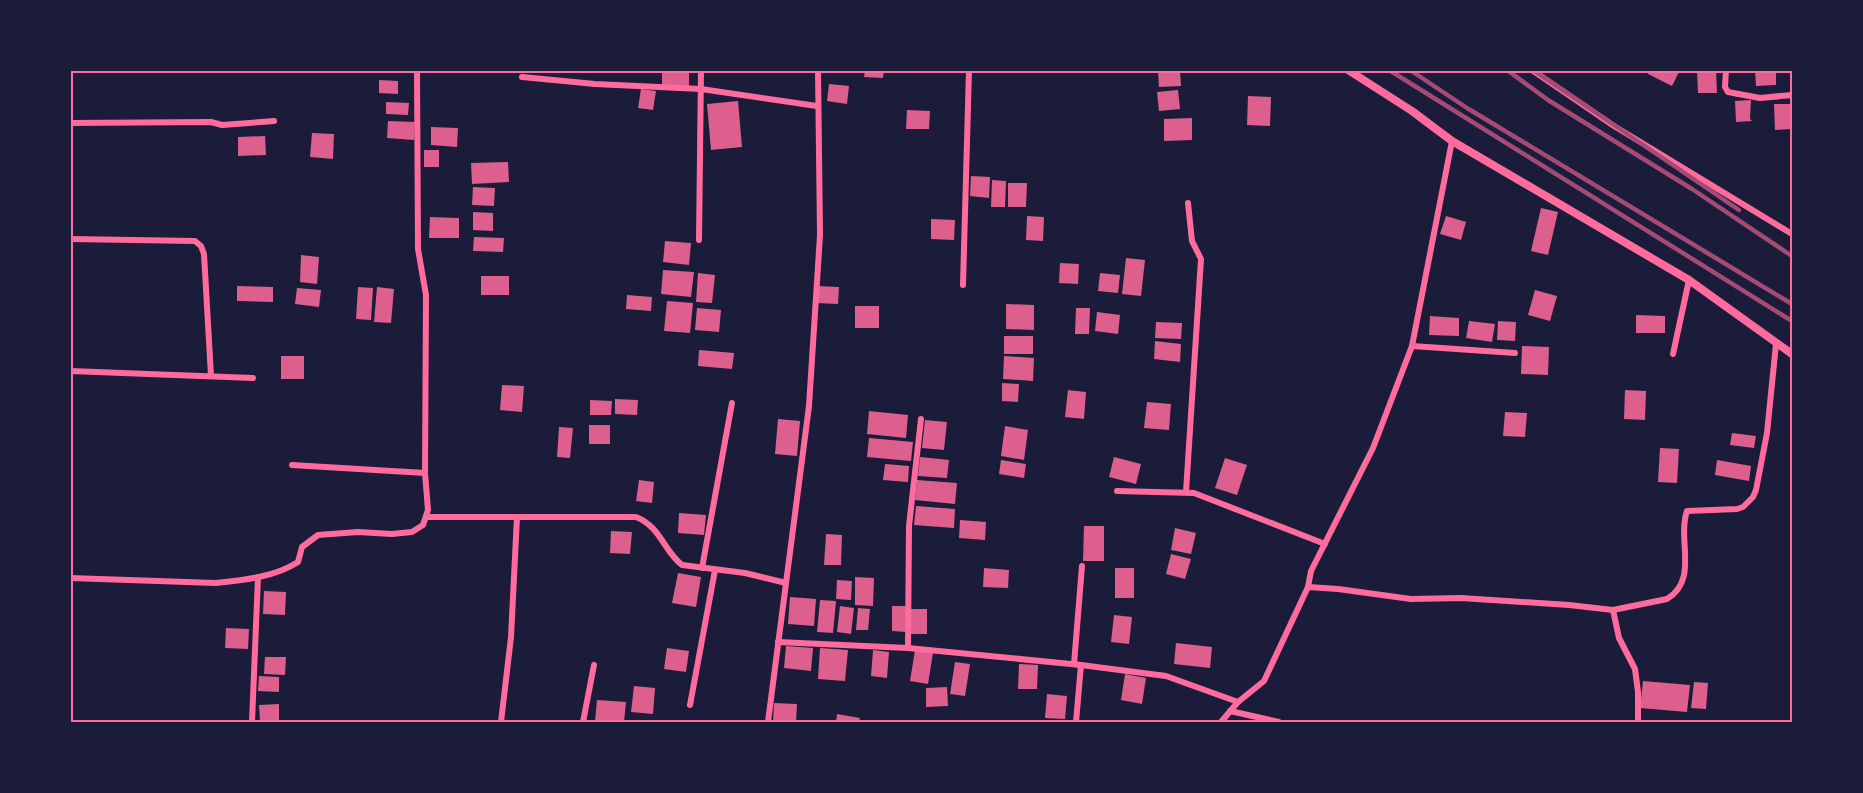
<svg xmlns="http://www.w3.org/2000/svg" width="1863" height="793" viewBox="0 0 1863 793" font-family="Merriweather,serif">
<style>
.building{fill:#dd5f8e}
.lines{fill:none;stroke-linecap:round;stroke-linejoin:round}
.minor{stroke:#ff6b9d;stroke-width:6}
.tertiary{stroke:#ff6b9d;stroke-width:8}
.rail{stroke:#a44b75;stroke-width:4.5}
.neatline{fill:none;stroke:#ff6b9d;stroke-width:2}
</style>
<rect width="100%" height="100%" fill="#1b1b3a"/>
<!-- building -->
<g class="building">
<polygon points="662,70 689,70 689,86 662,85"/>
<polygon points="865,70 884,70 883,78 864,77"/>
<polygon points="1158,70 1180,70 1181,86 1159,87"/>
<polygon points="1650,70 1680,70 1672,86 1648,74"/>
<polygon points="1697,70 1716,70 1717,93 1698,93"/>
<polygon points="1755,70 1776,70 1776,85 1756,86"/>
<polygon points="379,80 398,81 398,94 379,93"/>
<polygon points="829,84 849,86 847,104 827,101"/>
<polygon points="641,89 656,91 653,110 638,108"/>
<polygon points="1178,90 1180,109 1159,111 1157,92"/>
<polygon points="1248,96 1271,97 1270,126 1247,125"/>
<polygon points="1751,100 1750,119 1752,121 1736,122 1735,101"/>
<polygon points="738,101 742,147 711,150 707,104"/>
<polygon points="386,102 409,103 408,115 386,114"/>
<polygon points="1774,104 1792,104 1792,129 1775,130"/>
<polygon points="907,110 930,111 929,129 906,129"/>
<polygon points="1192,118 1192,140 1164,141 1164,119"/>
<polygon points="388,121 415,122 414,140 387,138"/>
<polygon points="431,127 458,128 457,147 431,145"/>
<polygon points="312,133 334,134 333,159 310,157"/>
<polygon points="265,136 266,155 238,156 238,137"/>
<rect x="424" y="150" width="15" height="17"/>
<polygon points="508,162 509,182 472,184 471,163"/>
<polygon points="971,176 990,177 989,198 970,196"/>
<polygon points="992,180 1006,181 1005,207 991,207"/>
<polygon points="1008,183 1027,183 1026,207 1008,207"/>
<polygon points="473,187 495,188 494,206 472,205"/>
<polygon points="1541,208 1558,212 1548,255 1531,251"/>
<polygon points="473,212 493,213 493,231 473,230"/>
<polygon points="1027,216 1044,217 1043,241 1026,240"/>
<polygon points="1446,216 1466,222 1461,240 1440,234"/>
<polygon points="430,217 459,218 459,238 429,238"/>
<polygon points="931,219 955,220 954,240 931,239"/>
<polygon points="474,237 504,238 503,252 473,251"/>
<polygon points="665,241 691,243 689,265 663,262"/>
<polygon points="301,255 319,257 317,284 300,282"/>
<polygon points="1126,258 1145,260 1141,296 1122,294"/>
<polygon points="1060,263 1079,264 1078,284 1059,283"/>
<polygon points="663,270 694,272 691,297 661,294"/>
<polygon points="698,273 715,275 712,303 696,302"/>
<polygon points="1100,273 1120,275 1118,293 1098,291"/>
<rect x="481" y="276" width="28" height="19"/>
<polygon points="237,286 273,287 273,302 237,301"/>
<polygon points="817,286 839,287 838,304 816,303"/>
<polygon points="358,287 373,288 371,320 356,319"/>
<polygon points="377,287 394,289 391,323 374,322"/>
<polygon points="297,288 321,290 319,307 295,304"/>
<polygon points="1535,290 1557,296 1550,321 1528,315"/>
<polygon points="627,295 652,297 651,311 626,309"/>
<polygon points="667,301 693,303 690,333 664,331"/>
<polygon points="1006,304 1034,305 1034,330 1006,329"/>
<rect x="855" y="306" width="24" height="22"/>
<polygon points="697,308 721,310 719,332 695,330"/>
<polygon points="1076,308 1090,308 1089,334 1075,334"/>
<polygon points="1097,312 1120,315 1118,334 1095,331"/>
<polygon points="1636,315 1665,316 1665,333 1636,333"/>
<polygon points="1430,316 1459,318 1459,336 1429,335"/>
<polygon points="1469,321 1495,324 1492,342 1466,338"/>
<polygon points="1498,321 1516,322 1515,341 1497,340"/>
<polygon points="1156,322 1182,323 1181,339 1155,338"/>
<rect x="1004" y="336" width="29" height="18"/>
<polygon points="1155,341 1181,344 1180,362 1154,359"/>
<polygon points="1522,346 1549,347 1548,375 1521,374"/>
<polygon points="699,350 734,353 732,369 698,366"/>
<rect x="281" y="356" width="23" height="23"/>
<polygon points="1004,356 1034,358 1033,381 1003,379"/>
<polygon points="1002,383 1019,384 1018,402 1002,401"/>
<polygon points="502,385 524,386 522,412 500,410"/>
<polygon points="1068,390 1086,392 1084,419 1065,417"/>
<polygon points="1625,390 1646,391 1645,420 1624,419"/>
<polygon points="615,399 638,400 637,415 615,414"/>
<polygon points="590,400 612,401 611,415 590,415"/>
<polygon points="1147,402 1171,404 1169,430 1144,428"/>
<polygon points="869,411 908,415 906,438 867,434"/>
<polygon points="1505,412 1527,413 1525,437 1503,436"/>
<polygon points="778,419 800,421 797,456 775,454"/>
<polygon points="925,420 947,422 944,450 922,448"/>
<rect x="589" y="425" width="21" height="19"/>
<polygon points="1005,426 1028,430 1024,460 1001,456"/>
<polygon points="559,427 573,428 570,458 557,457"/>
<polygon points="1732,433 1756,436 1754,448 1730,445"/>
<polygon points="869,438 913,442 911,461 867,457"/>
<polygon points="1660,448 1679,449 1677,483 1658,482"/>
<polygon points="920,457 949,460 947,478 918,476"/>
<polygon points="1114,457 1141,464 1136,484 1109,477"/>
<polygon points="1225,458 1247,465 1237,495 1215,488"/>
<polygon points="1001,460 1026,464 1024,478 999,474"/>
<polygon points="1717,460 1751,466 1749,481 1715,475"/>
<polygon points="885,464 909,466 908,482 883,480"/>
<polygon points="639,480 654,482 652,503 636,501"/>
<polygon points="917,480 957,483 955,504 915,500"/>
<polygon points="916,506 955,509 954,528 914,525"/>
<polygon points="679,513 706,515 704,535 678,533"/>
<polygon points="960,520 986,522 985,540 959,538"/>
<polygon points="1084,526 1104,526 1104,561 1083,561"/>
<polygon points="1175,528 1196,533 1191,554 1171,550"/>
<polygon points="611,531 632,532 630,554 610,553"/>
<polygon points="826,534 842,535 841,565 824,565"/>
<polygon points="1171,554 1191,559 1185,579 1166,574"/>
<polygon points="984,568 1009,570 1008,588 983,587"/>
<rect x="1115" y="568" width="19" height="30"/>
<polygon points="678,573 701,577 696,607 672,603"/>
<polygon points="855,577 874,578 873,606 855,605"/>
<polygon points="837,580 852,581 851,600 836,599"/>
<polygon points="264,591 286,592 285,615 263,614"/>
<polygon points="790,597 816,599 814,626 788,624"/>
<polygon points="820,600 836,601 833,633 817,632"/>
<polygon points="840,606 854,608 851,634 837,632"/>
<polygon points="892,606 908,606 907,632 892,631"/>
<polygon points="858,608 870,609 868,630 856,630"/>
<rect x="910" y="609" width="17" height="25"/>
<polygon points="1114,615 1132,617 1129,644 1111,642"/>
<polygon points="226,628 249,629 248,649 225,648"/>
<polygon points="1176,643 1212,647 1210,668 1174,664"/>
<polygon points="786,646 813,648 811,671 784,668"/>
<polygon points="667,648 689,651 686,672 664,669"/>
<polygon points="820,648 848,650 845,681 818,679"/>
<polygon points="873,650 889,652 887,678 871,676"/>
<polygon points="915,650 933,653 928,684 910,681"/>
<polygon points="265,657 286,657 285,675 264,674"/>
<polygon points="955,662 970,664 965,696 950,694"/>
<polygon points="1019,664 1038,665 1037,689 1018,689"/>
<polygon points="1125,674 1146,678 1142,704 1121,700"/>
<polygon points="259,676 279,677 279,692 258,691"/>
<polygon points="1643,681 1690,685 1687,712 1640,708"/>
<polygon points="1694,682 1708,683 1706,709 1691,708"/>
<polygon points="634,686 655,688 653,714 631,712"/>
<polygon points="947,687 948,706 926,707 926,688"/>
<polygon points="1047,694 1067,696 1065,719 1045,718"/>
<polygon points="597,700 626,702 624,722 595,721"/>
<polygon points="774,703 797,704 796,722 773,722"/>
<polygon points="279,704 279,720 260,721 259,705"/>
<polygon points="837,714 860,718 859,722 836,722"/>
</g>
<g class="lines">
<!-- minor -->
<g class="minor">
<polyline points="1532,70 1614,126 1792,234"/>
<polyline points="1726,70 1725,87 1728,92 1760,98 1792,95"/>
<polyline points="522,77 595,84 701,89 817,106"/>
<polyline points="70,123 211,122 222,125 274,121"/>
<polyline points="70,239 195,241 201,246 204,254 211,376"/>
<polyline points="699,240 701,70"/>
<polyline points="963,285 969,70"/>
<polyline points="1412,346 1515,353"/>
<polyline points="1673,354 1689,280"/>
<polyline points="70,371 253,378"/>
<polyline points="292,465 425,473"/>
<polyline points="1117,491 1194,493 1325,544"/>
<polyline points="1186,492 1201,259 1192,241 1188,203"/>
<path d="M426,517H636C661,527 663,550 682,565L745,573L786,583"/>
<polyline points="702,568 732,403"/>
<path d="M70,578L216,583C244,580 275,577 298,562L302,547L318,535L358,532L392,534L412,532L423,525L428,510L425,473L426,295L418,249L417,70"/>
<path d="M1308,587L1338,589L1411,599L1461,598L1569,605L1613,610L1667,599C1699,580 1677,540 1687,511L1737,509L1743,507L1753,497L1756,490L1767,433L1776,344"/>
<polyline points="1613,610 1619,638 1635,669 1638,692 1638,722"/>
<polyline points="778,642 908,648 1081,665 1166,676 1238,702"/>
<polyline points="908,648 909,526 921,419"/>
<polyline points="1074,664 1082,566"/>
<polyline points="690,705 715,570"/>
<polyline points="1230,711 1279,722"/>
<polyline points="252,722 258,577"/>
<polyline points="501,722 511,637 517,517"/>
<polyline points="583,722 594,665"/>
<polyline points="768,722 809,406 820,235 818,70"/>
<polyline points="1076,722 1081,665"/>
<polyline points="1221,722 1238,702 1264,681 1308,587 1311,571 1373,448 1412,346 1452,141"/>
</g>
<!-- tertiary -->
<polyline class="tertiary" points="1348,70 1412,111 1452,141 1689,280 1792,354"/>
<!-- rail -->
<g class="rail">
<polyline points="1389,70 1792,321"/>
<polyline points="1410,70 1467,108 1792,304"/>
<polyline points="1507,70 1548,100 1692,189 1792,256"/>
<polyline points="1533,70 1739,210"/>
</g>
</g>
<!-- border -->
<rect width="1863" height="793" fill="none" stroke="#1b1b3a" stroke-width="144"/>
<rect x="72" y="72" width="1719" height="649" class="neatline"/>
</svg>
